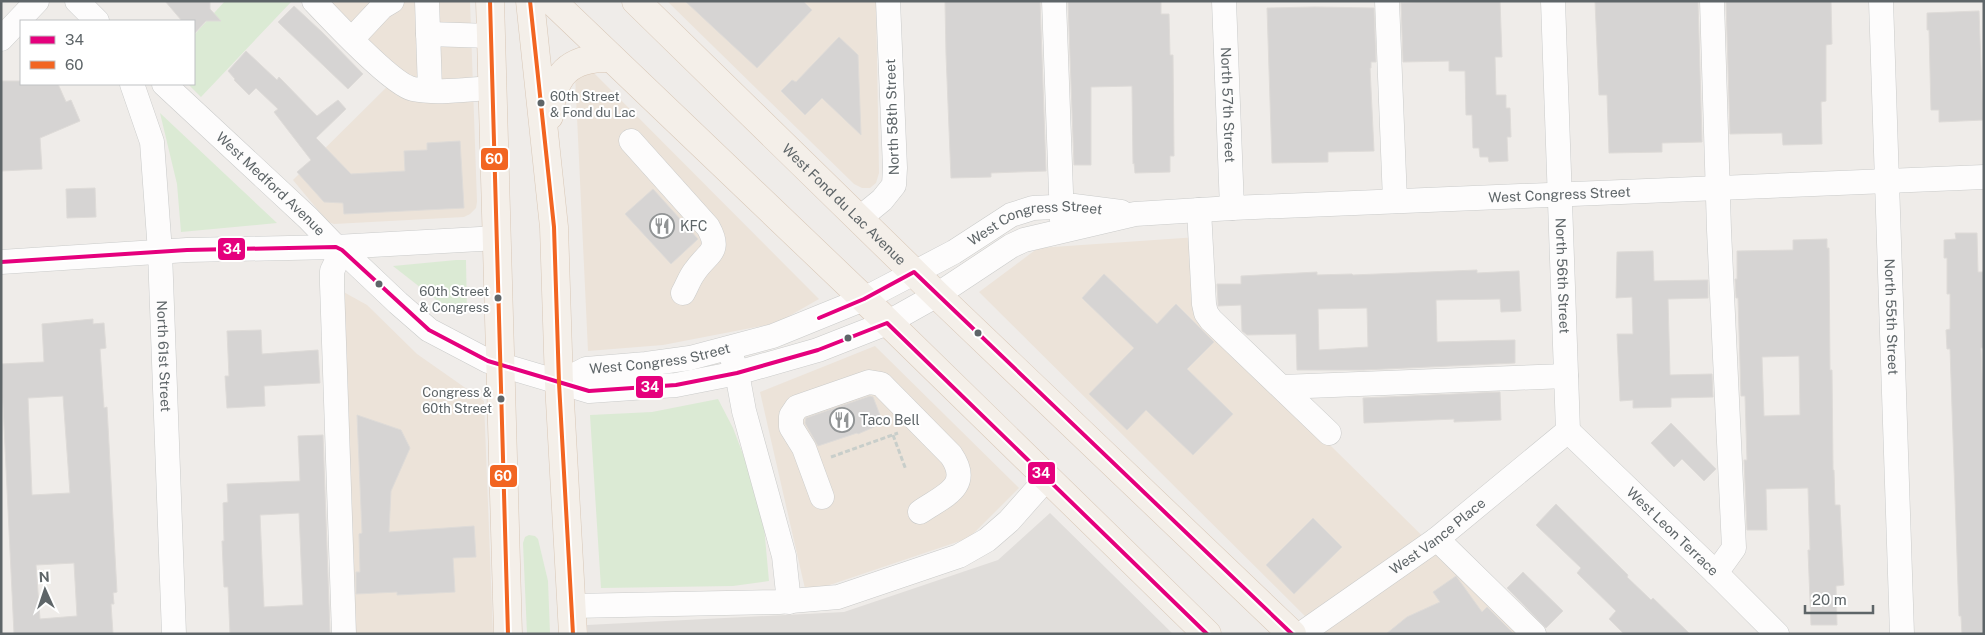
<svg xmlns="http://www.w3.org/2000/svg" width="1985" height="635" viewBox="0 0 1985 635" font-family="'Public Sans',sans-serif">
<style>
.commercial{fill:#ece3d9}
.industrial{fill:#e0ddda}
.green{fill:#dbead4}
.building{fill:#d6d4d3;stroke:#dedbd8;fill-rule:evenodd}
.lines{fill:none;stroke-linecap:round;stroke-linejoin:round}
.minor-casing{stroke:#cacbca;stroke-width:25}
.major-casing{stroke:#d8c7b6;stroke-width:29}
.path{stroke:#c8ceca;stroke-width:3;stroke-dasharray:5 2.5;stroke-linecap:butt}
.minor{stroke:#fdfcfc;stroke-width:24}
.major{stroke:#f4efe9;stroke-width:28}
.bus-1-casing{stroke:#fff;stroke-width:8}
.bus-2-casing{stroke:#fff;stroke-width:8}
.bus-1{stroke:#e5007d;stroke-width:4}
.bus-2{stroke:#f26522;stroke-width:4}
.bus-dot{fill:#5e6568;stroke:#fff;stroke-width:2}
.labels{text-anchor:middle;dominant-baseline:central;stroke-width:4;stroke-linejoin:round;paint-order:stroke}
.bus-label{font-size:13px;fill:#5e6568;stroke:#fff;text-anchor:end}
.street-label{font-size:14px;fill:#5e6568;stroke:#fff}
.poi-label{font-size:14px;fill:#5e6568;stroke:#fff;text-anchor:start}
.line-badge{stroke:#fff;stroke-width:2}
.badge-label{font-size:14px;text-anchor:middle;font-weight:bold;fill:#fff}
</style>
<rect width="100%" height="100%" fill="#efece9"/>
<!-- commercial -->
<g class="commercial">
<polygon points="329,1 470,1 477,202 476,208 470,214 464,217 334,224 328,222 293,180 401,73"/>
<polygon points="667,1 876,1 879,173 876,183 870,188 862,188 854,184"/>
<polygon points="574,53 819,299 777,323 663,345 588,351"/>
<polygon points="1198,237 1203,320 1522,634 1323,634 979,292 1038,248"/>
<polygon points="331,285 367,305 417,354 484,401 493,634 346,634"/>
<polygon points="875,346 1019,488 969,538 806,593 760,392"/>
</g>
<!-- industrial -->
<polygon class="industrial" points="1050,513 1173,634 588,634 587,625 844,612 998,560"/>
<!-- green -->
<g class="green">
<polygon points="225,1 292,1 201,97 188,84 194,84 194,35"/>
<polygon points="160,113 277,223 181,232 177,184"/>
<polygon points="456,260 466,260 467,314 439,302 393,266"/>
<polygon points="718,399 733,428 762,504 769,581 733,586 601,588 590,415 652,412"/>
<polygon points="529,535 535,536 538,539 548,581 550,634 527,634 523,543 525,537"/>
</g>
<!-- building -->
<g class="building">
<polygon points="165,1 210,1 210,9 221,21 206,21 194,34 194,21 182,21"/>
<polygon points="685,1 803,1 812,10 757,68"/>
<polygon points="945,1 1040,1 1046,171 991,173 991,177 951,178 946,54"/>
<polygon points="1068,1 1161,1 1161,14 1169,14 1170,55 1173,55 1174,156 1170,156 1170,172 1135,173 1134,163 1133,164 1132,86 1091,87 1091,165 1074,165"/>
<polygon points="1500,1 1502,57 1495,57 1496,95 1506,95 1506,108 1510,108 1511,137 1507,137 1508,161 1489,162 1488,157 1480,157 1479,148 1473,148 1472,115 1466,115 1465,71 1449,71 1449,61 1403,62 1401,3"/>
<polygon points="1595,1 1698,1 1702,142 1662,143 1662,152 1609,153 1607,95 1599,95"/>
<polygon points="1726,1 1831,1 1832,44 1826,45 1826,101 1821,102 1822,144 1783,145 1782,133 1730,134"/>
<polygon points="294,6 323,33 363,74 348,89 278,22"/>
<polygon points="1314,7 1374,8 1376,62 1371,62 1371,68 1370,68 1374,151 1328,152 1328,162 1272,163 1267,8"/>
<polygon points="1979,11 1983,120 1939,122 1939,110 1931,110 1929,30 1927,30 1927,13"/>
<polygon points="839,37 858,55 861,135 822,98 805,115 781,91 792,80 796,82"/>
<polygon points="246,51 277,80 279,77 317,116 338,100 346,109 316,138 351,174 405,171 404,151 427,150 427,143 460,141 464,208 344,214 343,203 324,202 297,172 311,160 274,112 278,109 256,88 249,95 234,80 235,79 228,71"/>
<polygon points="1,81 21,81 21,84 58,84 66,102 71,100 80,121 40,138 42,169 1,171"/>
<polygon points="95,188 96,217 67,218 66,189"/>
<polygon points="653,189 698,239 671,264 625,214"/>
<polygon points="1955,233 1977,233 1978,272 1984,272 1984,348 1981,348 1984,426 1984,634 1962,634 1961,616 1959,616 1950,349 1947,349 1946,330 1950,329 1950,294 1947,294 1947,258 1944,258 1944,240 1956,239"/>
<path d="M1827,239V248H1829L1830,370H1832L1833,470H1834L1835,505H1840L1844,585L1836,586L1837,625H1811L1808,550H1810L1808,488L1766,489L1767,530H1747L1744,460H1747L1745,396H1741L1738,298H1736L1735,279H1737V251L1793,250V240ZM1799,356L1800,415L1764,416L1762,357Z"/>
<polygon points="1653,251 1654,281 1708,280 1708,298 1668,299 1670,375 1712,374 1713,397 1671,398 1671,407 1633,408 1633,400 1620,401 1617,334 1633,334 1632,297 1616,298 1617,252"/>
<path d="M1477,270V273L1519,271L1521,311L1501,312L1500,299L1436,300L1437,342L1515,340V363L1363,370H1297L1296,334L1247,335L1242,331L1241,305L1218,306V302L1217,284H1241V276L1317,272V275L1352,274L1353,275ZM1367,308L1368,347L1319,350L1318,309Z"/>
<polygon points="1104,274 1157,324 1176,304 1214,342 1187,369 1233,414 1193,455 1146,410 1127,430 1089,394 1134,348 1082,298"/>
<path d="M93,319V324L104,323L106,348L100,349L104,408L107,407L117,592L113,593L114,604H111L113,634H14L1,364L44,362L42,324ZM63,396L70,493L32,495L28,398ZM74,563L77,616L40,619L36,565Z"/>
<polygon points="261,330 262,354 318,350 320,383 264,386 265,406 227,408 225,376 229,376 227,331"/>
<polygon points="1500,392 1501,420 1454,422 1454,419 1364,423 1363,398"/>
<polygon points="870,396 873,397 883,423 858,434 857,433 818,446 805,423 806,418"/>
<polygon points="357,415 401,430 410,448 391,491 389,532 474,526 476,557 453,558 455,592 397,595 397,592 356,594 356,572 360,572 359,534 362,533"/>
<polygon points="1671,423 1716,469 1704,481 1682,459 1674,467 1651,443"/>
<path d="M323,435L330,633L230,634L228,587H224L222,541H224L223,503L228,502L227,484L300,481L298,436ZM299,513L303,605L264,607L260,515Z"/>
<polygon points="1556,504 1628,575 1627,577 1651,600 1653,598 1690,634 1624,634 1609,619 1616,611 1577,573 1581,568 1536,525"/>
<polygon points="1313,518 1342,547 1294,594 1266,565"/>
<polygon points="1523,572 1563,611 1546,628 1507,588"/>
<polygon points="1456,576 1482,612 1487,607 1514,634 1386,634 1407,617 1440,602 1433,592"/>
</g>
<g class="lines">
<defs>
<g id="minor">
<polyline points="77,1 97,21"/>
<path d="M314,1C331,19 393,85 413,89C437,94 469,89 493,88"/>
<polyline points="427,1 430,90"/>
<polyline points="1054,1 1062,220"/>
<path id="s1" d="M1224,1L1232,208"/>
<polyline points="1387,1 1395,201"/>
<path id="s2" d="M1553,1L1568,431"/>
<polyline points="1712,1 1719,230 1734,548 1716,573"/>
<path id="s3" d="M1881,1L1902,634"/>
<polyline points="428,34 491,36"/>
<polyline points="1,39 37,1"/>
<polyline points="352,39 382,7 392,1"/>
<path id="s4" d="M132,84L152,142L160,252L174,634"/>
<path id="s5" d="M164,84L308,218L336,247L342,250L398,303L429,330L488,361L589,391L676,385L737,373L818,350L887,323L937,295L1011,246L1024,240L1135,214L1232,208L1984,177"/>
<path d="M631,141L708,227C722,252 708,252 695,271C690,277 687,286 683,293"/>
<polyline points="1199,210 1204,304 1206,313 1211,320 1329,433"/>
<polyline points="860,218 882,200 894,185 895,168 888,1"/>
<polyline points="342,250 332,271 332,284 344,634"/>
<polyline points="1,262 187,250 336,247 498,238"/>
<polyline points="732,358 737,373 744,411 784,556 789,602"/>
<path id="s6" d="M559,383L586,369L646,364L690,358L773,336L864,299L954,252L1011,215L1033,208L1074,206L1121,212"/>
<polyline points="1282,387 1566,376"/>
<path id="s7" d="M1568,431L1716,573L1777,634"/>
<path d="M822,497L804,448L791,427V416L797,407L869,382L881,384L951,455C973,487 943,496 920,512"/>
<polyline points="1437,539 1534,634"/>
<polyline points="572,606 779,602 838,597 959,556 987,540 1009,521 1047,478"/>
<path id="s8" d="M1301,634L1437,539L1568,431"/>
</g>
<g id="major">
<polyline points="490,1 508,634"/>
<polyline points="530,1 554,227 559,383 573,634"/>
<polyline points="552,1 864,299 1207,634"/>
<path id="s9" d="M636,1L937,295L1292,634"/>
<path d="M549,116C553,75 568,57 611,58"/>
</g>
</defs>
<!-- minor casing -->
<use href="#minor" class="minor-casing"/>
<!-- major casing -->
<use href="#major" class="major-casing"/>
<!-- path -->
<g class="path">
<polyline points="893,435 906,470"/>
<polyline points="831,457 898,433"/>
</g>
<!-- minor -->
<use href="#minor" class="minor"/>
<!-- major -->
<use href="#major" class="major"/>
<defs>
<g id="bus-1">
<polyline points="1,262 187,250 336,247 342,250 429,330 488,361 589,391 676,385 737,373 818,350 887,323 1207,634"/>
<polyline points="819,318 864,299 914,272 1292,634"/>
</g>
<g id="bus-2">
<polyline points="490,1 508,634"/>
<polyline points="530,1 554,227 559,383 573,634"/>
</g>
</defs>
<!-- bus-1 casing -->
<use href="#bus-1" class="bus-1-casing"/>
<!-- bus-2 casing -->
<use href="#bus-2" class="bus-2-casing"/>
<!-- bus-1 -->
<use href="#bus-1" class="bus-1"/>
<!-- bus-2 -->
<use href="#bus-2" class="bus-2"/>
</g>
<!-- icons -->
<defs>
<symbol id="restaurant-ring" viewBox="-11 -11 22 22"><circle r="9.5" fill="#fff" stroke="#919495" stroke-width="1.5"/><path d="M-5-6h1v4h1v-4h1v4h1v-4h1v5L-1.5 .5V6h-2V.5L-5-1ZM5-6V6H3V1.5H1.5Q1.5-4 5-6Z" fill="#919495"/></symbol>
</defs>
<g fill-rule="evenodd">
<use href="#restaurant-ring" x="648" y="212" width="28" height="28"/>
<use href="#restaurant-ring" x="828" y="406" width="28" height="28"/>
</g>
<!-- markers -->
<g class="bus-dot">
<circle cx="541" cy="103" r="4.5"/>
<circle cx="379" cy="284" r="4.5"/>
<circle cx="498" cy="298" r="4.5"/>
<circle cx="978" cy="333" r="4.5"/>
<circle cx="848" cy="338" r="4.5"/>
<circle cx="501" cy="399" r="4.5"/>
</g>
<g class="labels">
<!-- bus labels -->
<g class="bus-label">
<text x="550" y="96" text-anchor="start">60th Street<tspan x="550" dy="16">&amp; Fond du Lac</tspan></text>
<text x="489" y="291">60th Street<tspan x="489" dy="16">&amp; Congress</tspan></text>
<text x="492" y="392">Congress &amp;<tspan x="492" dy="16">60th Street</tspan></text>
</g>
<!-- street labels -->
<g class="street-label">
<text stroke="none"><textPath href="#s1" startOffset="104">North 57th Street</textPath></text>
<text transform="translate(892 117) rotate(-92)">North 58th Street</text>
<text stroke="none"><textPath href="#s5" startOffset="146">West Medford Avenue</textPath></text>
<text stroke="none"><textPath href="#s5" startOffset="1541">West Congress Street</textPath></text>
<text stroke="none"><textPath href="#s9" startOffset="291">West Fond du Lac Avenue</textPath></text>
<text stroke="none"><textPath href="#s6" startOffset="510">West Congress Street</textPath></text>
<text stroke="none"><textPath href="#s2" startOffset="275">North 56th Street</textPath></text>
<text stroke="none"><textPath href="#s3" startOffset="316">North 55th Street</textPath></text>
<text stroke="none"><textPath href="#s4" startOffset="276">North 61st Street</textPath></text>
<text stroke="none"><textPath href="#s6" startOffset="105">West Congress Street</textPath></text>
<text stroke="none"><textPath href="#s7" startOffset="145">West Leon Terrace</textPath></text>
<text stroke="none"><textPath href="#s8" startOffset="168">West Vance Place</textPath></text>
</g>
<!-- poi labels -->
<g class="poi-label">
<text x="680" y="226">KFC</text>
<text x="860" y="420">Taco Bell</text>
</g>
</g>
<g class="line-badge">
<rect x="480" y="147" width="29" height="24" rx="5" fill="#f26522"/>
<rect x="217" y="237" width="29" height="24" rx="5" fill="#e5007d"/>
<rect x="635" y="375" width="29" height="24" rx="5" fill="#e5007d"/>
<rect x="1027" y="461" width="29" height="24" rx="5" fill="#e5007d"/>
<rect x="489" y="464" width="29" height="24" rx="5" fill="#f26522"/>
</g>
<g class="badge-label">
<text x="494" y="164">60</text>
<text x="232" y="254">34</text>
<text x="650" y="392">34</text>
<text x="1041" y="478">34</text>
<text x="503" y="481">60</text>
</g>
<!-- border -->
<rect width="1985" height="635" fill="none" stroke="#5e6568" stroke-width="5"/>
<!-- legend -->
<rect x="20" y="20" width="175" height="65" fill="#ffffff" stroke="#bfc1c3"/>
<rect x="30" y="36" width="25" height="8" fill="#e5007d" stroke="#bfc1c3"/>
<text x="65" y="45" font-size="15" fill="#5e6568">34</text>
<rect x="30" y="61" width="25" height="8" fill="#f26522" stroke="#bfc1c3"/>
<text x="65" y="70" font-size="15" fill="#5e6568">60</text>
<!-- north arrow -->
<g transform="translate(45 590) rotate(357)" stroke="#ffffff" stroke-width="4" paint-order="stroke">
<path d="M0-4L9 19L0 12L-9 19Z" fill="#5e6568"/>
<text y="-8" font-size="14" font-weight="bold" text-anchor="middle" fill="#5e6568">N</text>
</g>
<!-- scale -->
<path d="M1805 605v8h68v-8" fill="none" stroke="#5e6568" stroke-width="2.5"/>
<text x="1812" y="605" font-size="15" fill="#5e6568" stroke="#ffffff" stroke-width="4" paint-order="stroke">20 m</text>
</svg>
